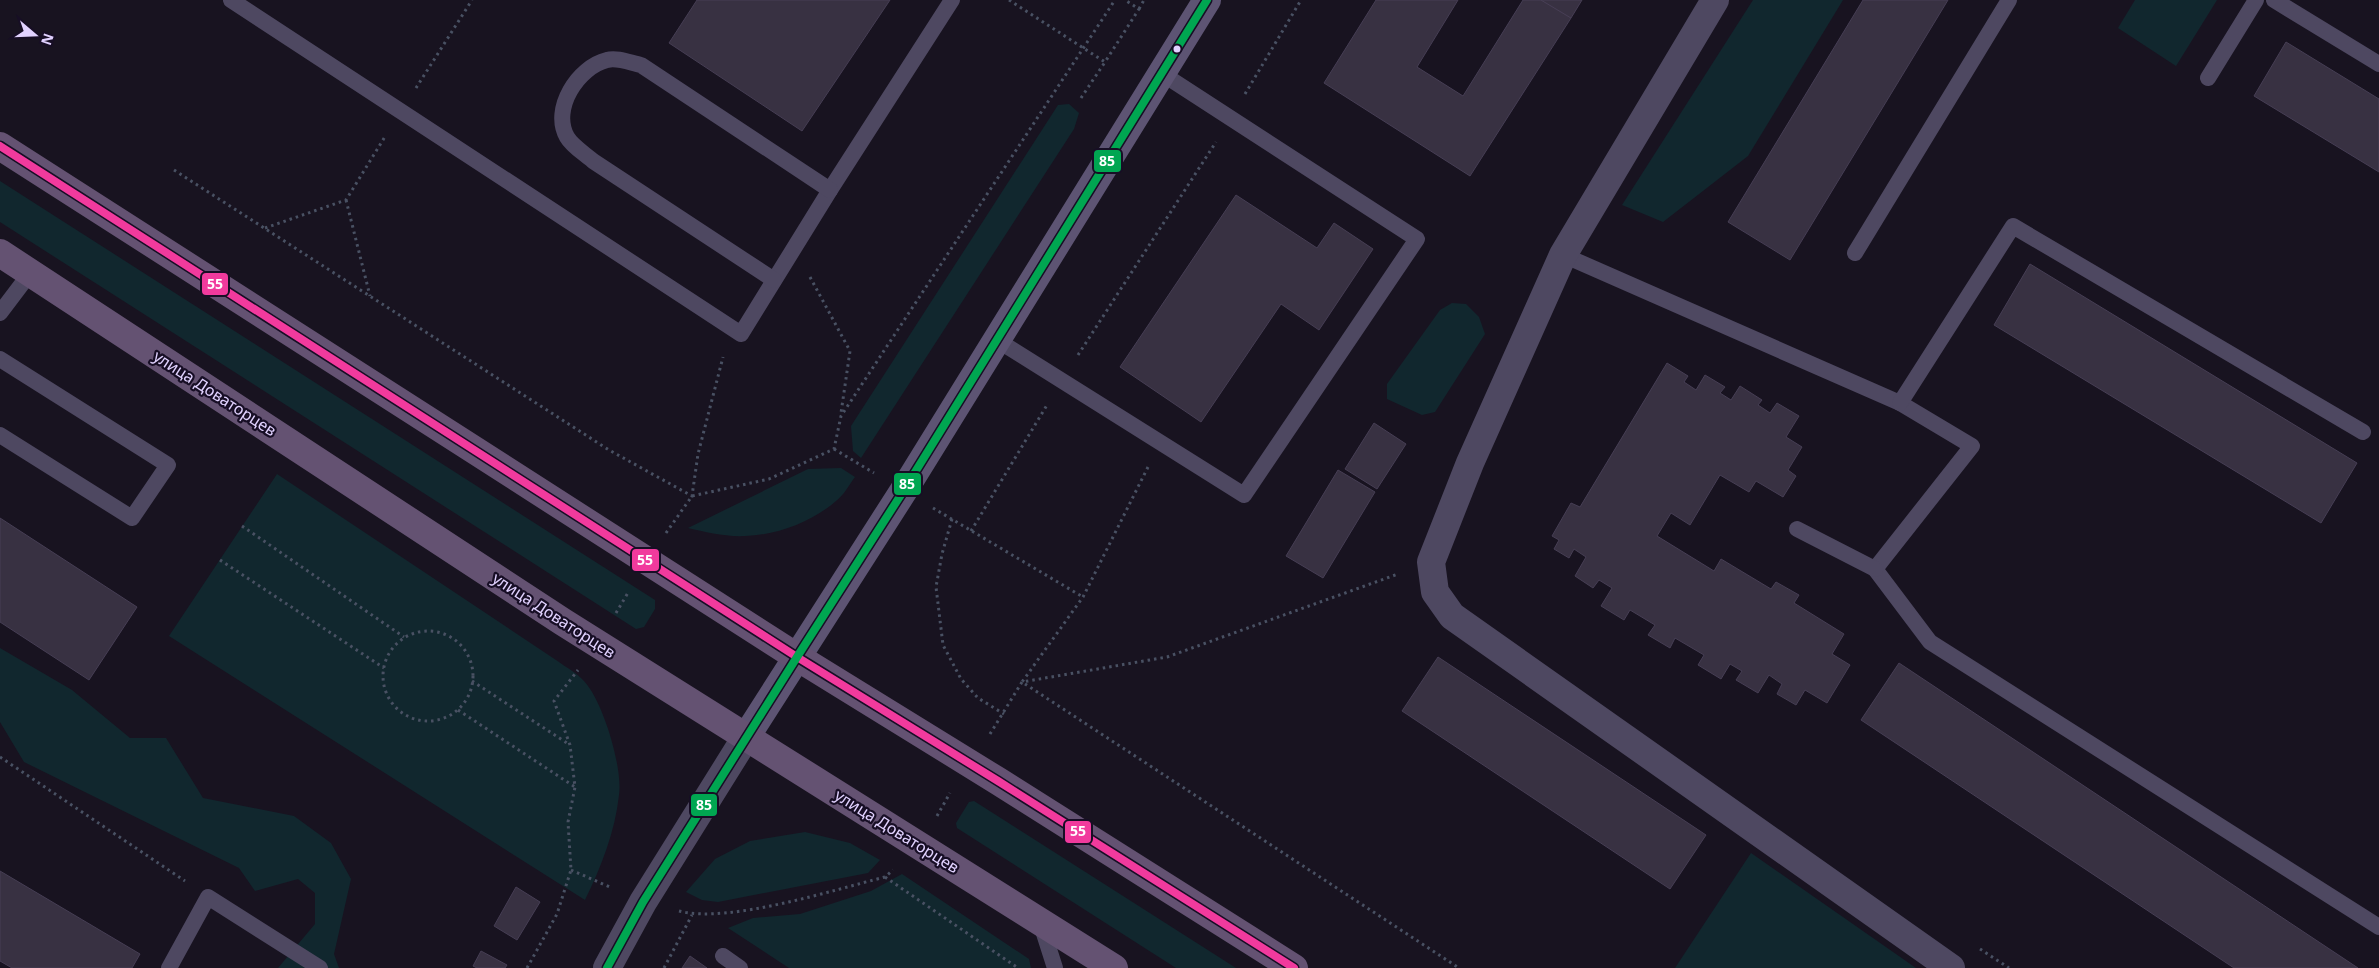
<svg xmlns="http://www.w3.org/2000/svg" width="2379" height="968" viewBox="0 0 2379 968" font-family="'Noto Sans',sans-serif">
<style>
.green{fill:#11272e}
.building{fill:#383142;stroke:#463e54}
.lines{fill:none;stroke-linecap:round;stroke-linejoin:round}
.path{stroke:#495163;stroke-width:3;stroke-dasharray:2.5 4;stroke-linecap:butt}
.lane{stroke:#4e4861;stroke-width:16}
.street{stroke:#4e4861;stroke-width:28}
.secondary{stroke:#5d5473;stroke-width:28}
.primary{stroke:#645272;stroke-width:28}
.bus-1-casing{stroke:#170e25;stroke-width:11}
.bus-2-casing{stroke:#170e25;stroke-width:11}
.bus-1{stroke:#f13a9d;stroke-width:8}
.bus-2{stroke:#00a651;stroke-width:8}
.bus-dot{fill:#e1d2ff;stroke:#170e25;stroke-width:2}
.labels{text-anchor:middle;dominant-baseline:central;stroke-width:4.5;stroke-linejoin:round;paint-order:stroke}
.street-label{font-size:16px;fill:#e1d2ff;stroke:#170e25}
.line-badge{stroke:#170e25;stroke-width:2}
.badge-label{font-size:14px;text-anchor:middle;font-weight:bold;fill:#fff}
</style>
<rect width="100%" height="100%" fill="#181320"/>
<!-- green -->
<g class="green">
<polygon points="1753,0 1843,0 1748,156 1663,222 1622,205"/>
<polygon points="2135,0 2217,0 2176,66 2118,28"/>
<polygon points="1069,104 1079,113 1074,129 861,458 853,451 851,426 1058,105"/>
<polygon points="0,181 655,600 655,609 644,627 636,629 0,222"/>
<polygon points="1452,303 1466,304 1479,317 1485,334 1435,412 1422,415 1387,399 1387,384 1440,310"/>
<path d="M841,468L855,477C849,485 844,495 836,501C812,522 777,535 745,536C725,537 706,532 688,528L808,469Z"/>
<path d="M277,474L559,662C567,668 577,673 584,681C603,701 623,768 619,795C615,832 601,867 585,900L169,636Z"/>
<polygon points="0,648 72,690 130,738 166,738 203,798 294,816 331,843 351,879 334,954 339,968 278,968 315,924 315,893 298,879 255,891 239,868 24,762 0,722"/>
<polygon points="974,801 1236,968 1176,968 957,828 956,823 969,802"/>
<polygon points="805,832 850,843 880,860 868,873 718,902 702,900 686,892 715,859 750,841"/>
<polygon points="1751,853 1916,968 1675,968"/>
<polygon points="902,874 1029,959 1031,968 789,968 728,928 753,918 800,914 871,891"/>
</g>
<!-- building -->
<g class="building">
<polygon points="697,0 890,0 802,131 669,43"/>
<polygon points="1376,0 1458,0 1417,67 1463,96 1523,0 1541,0 1571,18 1470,176 1324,83"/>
<polygon points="1541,0 1582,0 1571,18"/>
<polygon points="1863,0 1948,0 1790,260 1728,222"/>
<polygon points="2286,42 2379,99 2379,172 2254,96"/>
<polygon points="1236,195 1317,248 1334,223 1373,249 1319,330 1281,304 1201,422 1120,367"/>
<polygon points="2030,264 2357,463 2321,523 1994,325"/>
<polygon points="1667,363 1688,376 1684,382 1696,390 1705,375 1725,387 1720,393 1731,400 1740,386 1762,400 1758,405 1770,413 1777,403 1799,416 1786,437 1802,447 1788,470 1796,476 1783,497 1756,481 1749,492 1720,475 1690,525 1671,513 1657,536 1714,571 1721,559 1771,589 1776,582 1799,595 1794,603 1844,634 1832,654 1850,665 1827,703 1805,690 1796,705 1777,694 1782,684 1769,675 1758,693 1736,680 1742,671 1730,664 1721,679 1698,665 1704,655 1675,638 1670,648 1648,635 1655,625 1630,610 1624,620 1601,606 1612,588 1599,580 1593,588 1575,576 1586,557 1574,549 1569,558 1554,549 1559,540 1552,536 1571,503 1580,507"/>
<polygon points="1374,423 1406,444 1377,489 1345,469"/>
<polygon points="1338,470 1375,492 1323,578 1286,556"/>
<polygon points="0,518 137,607 89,680 0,622"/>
<polygon points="1438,657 1706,835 1670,889 1402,711"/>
<polygon points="1899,663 2358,968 2234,968 1861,720"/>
<polygon points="0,871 140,954 132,968 12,968 0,961"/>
<polygon points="516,887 540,902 517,940 494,926"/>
<polygon points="481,951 507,965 505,968 477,968 473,966"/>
<polygon points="690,956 707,968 682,968"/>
</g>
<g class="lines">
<!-- path -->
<g class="path">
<polyline points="1009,0 1105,62 1139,9 1125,0"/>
<polyline points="1139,9 1144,0"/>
<polyline points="416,88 472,0"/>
<polyline points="1245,94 1301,0"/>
<polyline points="1081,98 1105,62"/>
<polyline points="174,170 609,450 692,496 698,454 723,357"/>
<polyline points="346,200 370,296"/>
<polyline points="265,228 346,200 386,135"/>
<polyline points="810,277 850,351 841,413"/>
<polyline points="1078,355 1216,142"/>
<polyline points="834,449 874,473"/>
<polyline points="1148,467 1083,597 1022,682 1459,968"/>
<polyline points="933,508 1083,597"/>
<polyline points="952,519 942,554 936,587 943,645 961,679 978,698 1004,714"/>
<polyline points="242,526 404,637"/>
<polyline points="971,531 1047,405"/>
<polyline points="666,533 692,496 769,479 834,449 841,416 1115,0"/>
<polyline points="220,560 384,668"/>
<polyline points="616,613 629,591"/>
<circle cx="428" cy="676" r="45"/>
<polyline points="472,681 570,745"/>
<polyline points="458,710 575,787"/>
<polyline points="990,734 1022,682 1167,657 1398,574"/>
<polyline points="0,757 185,881"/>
<polyline points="937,816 950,793"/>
<polyline points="571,870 612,888"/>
<polyline points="885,877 1018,968"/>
<path d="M679,911C728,924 833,890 885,877L893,870"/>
<polyline points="1980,949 2009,968"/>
<polyline points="527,968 557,914 571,870 568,822 575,787 570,745 554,701 578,670"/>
<polyline points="664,968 692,915"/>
</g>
<!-- lane -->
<g class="lane">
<polyline points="231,0 741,334 830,190 952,0"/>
<polyline points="2274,0 2379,64"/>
<polyline points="2208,78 2256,0"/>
<polyline points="1855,253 2009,0"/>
<polyline points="1563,255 1900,403 1972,446 1875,569 1930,642 2379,927"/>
<path d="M774,280L593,161C585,154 572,146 567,137C551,109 578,67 607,60C617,57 631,63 641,65L830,190"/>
<polyline points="0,313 31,272"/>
<polyline points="997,340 1244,495 1417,239 1161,73"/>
<polyline points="0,359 168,465 132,518 0,435"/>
<polyline points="1900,403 2013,226 2363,432"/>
<polyline points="1797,529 1875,569"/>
<polyline points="1040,921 1055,968"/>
<polyline points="723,956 740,968"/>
<polyline points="169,968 208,897 320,968"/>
</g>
<!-- street -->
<g class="street">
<polyline points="1715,0 1563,255 1470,463 1431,562 1435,592 1452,616 1951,968"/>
<polyline points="607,968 643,902 746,737"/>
</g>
<!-- secondary -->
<polyline class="secondary" points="746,737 904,490 1207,0"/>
<!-- primary -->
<g class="primary">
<polyline points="0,146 797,657 998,781 1294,968"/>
<polyline points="0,253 563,622 1114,968"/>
</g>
<defs>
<polyline id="bus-1" points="0,146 797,657 998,781 1294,968"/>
<polyline id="bus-2" points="607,968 643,902 797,657 904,490 1207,0"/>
</defs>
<!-- bus-1 casing -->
<use href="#bus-1" class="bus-1-casing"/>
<!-- bus-2 casing -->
<use href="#bus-2" class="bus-2-casing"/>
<!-- bus-1 -->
<use href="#bus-1" class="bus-1"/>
<!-- bus-2 -->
<use href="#bus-2" class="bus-2"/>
</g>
<!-- markers -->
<circle class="bus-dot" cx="1177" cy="49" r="4.5"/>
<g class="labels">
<!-- street labels -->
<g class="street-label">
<text transform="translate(215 393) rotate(33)">улица Доваторцев</text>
<text transform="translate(554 615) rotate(33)">улица Доваторцев</text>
<text transform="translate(897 831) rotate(32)">улица Доваторцев</text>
</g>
</g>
<g class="line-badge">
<rect x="1093" y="149" width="29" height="24" rx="5" fill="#00a651"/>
<rect x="201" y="272" width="28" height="24" rx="5" fill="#f13a9d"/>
<rect x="893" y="472" width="29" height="24" rx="5" fill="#00a651"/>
<rect x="631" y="548" width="29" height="24" rx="5" fill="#f13a9d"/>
<rect x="690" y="793" width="28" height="24" rx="5" fill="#00a651"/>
<rect x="1064" y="820" width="28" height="24" rx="5" fill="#f13a9d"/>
</g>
<g class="badge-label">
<text x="1107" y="166">85</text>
<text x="215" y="289">55</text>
<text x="907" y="489">85</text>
<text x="645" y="565">55</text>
<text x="704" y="810">85</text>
<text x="1078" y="836">55</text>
</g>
<!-- north arrow -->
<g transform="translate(35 35) rotate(109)" stroke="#170e25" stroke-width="4" paint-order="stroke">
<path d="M0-4L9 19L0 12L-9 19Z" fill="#e1d2ff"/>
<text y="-8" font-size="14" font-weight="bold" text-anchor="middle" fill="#e1d2ff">N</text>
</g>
</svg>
